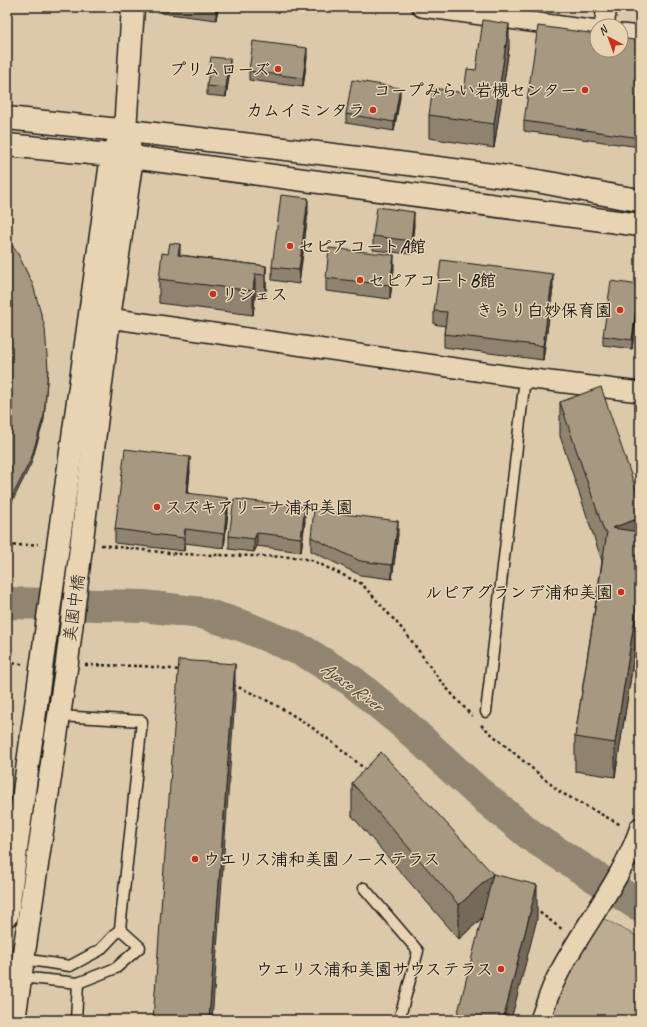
<svg xmlns="http://www.w3.org/2000/svg" width="647" height="1027" viewBox="0 0 647 1027" font-family="Caveat,'Klee One',sans-serif">
<style>
.green{fill:#bcac92;stroke:#6c6457}
.lines{fill:none;stroke-linecap:round;stroke-linejoin:round}
.river{stroke:#908571;stroke-width:32}
.service-casing{stroke:#1c1c1c;stroke-width:13}
.minor-casing{stroke:#1c1c1c;stroke-width:22}
.tertiary-casing{stroke:#1c1c1c;stroke-width:25}
.path{stroke:#1c1c1c;stroke-width:2.5;stroke-dasharray:3 3;stroke-linecap:butt}
.service{stroke:#e8d4b2;stroke-width:10}
.minor{stroke:#e8d4b2;stroke-width:19}
.tertiary{stroke:#e8d4b2;stroke-width:22}
.wall{fill:#8f836f;stroke:#1c1c1c}
.shaded-wall{fill:#746a5a;stroke:#1c1c1c}
.building{fill:#a69881;stroke:#1c1c1c}
.poi-dot{fill:#c8321e;stroke:#e8d4b2;stroke-width:1.5}
.labels{text-anchor:middle;dominant-baseline:central;stroke-width:3;stroke-linejoin:round;paint-order:stroke}
.poi-label{font-size:17px;font-weight:bold;fill:#1c1c1c;stroke:#e8d4b2;text-anchor:end}
.street-label{font-size:17px;fill:#1c1c1c;stroke:#e8d4b2}
.water-label{font-size:18px;font-style:italic;fill:#45413a;stroke:#e8d4b2}
</style>
<rect width="100%" height="100%" fill="#dcc9a9"/>
<filter id="ink" filterUnits="userSpaceOnUse"><feTurbulence type="fractalNoise" baseFrequency=".025" numOctaves="2"/><feDisplacementMap in="SourceGraphic" scale="8" xChannelSelector="R" yChannelSelector="G"/><feConvolveMatrix kernelMatrix="1 2 1 2 8 2 1 2 1" color-interpolation-filters="sRGB"/></filter>
<g filter="url(#ink)">
<!-- green -->
<polygon class="green" points="597,915 640,938 640,1020 545,1020"/>
<g class="lines">
<!-- river -->
<polyline class="river" points="7,603 144,606 202,613 246,627 305,652 352,681 406,726 478,792 533,837 640,906"/>
<defs>
<g id="service">
<polyline points="486,712 525,378"/>
<polyline points="59,716 142,721 120,929"/>
<polyline points="364,888 418,951 399,1020"/>
<polyline points="20,977 78,983 116,968 140,947 120,929 100,950 70,966 23,959"/>
<polyline points="76,1020 78,983"/>
</g>
<g id="minor">
<polyline points="422,7 597,31"/>
<polyline points="604,26 607,7"/>
<polyline points="621,34 640,36"/>
<polyline points="109,318 525,378 640,392"/>
<path d="M540,1020C546,1003 551,987 560,971C585,923 623,879 640,827"/>
</g>
<g id="tertiary">
<path d="M7,118C179,136 352,156 523,179C562,184 601,195 640,200"/>
<polyline points="7,145 132,157 640,225"/>
<polyline points="7,915 112,155 125,130"/>
<polyline points="14,1020 67,662 109,318 132,157 125,130 133,7"/>
</g>
</defs>
<!-- service casing -->
<use href="#service" class="service-casing"/>
<!-- minor casing -->
<use href="#minor" class="minor-casing"/>
<!-- tertiary casing -->
<use href="#tertiary" class="tertiary-casing"/>
<!-- path -->
<g class="path">
<polyline points="101,545 177,554 294,557 311,560 362,584 405,632 442,683 472,716"/>
<polyline points="7,546 38,544"/>
<polyline points="7,663 22,664"/>
<polyline points="85,665 143,666 180,670"/>
<path d="M233,685C285,706 325,734 367,771"/>
<polyline points="481,725 560,792 621,825"/>
<polyline points="535,909 563,930"/>
</g>
<!-- service -->
<use href="#service" class="service"/>
<!-- minor -->
<use href="#minor" class="minor"/>
<!-- tertiary -->
<use href="#tertiary" class="tertiary"/>
</g>
<!-- wall -->
<g class="wall">
<polygon points="161,7 218,7 216,20 161,13"/>
<polygon points="640,41 640,147 524,131 524,121"/>
<polygon points="509,48 494,148 429,138 429,115 464,93 476,70"/>
<polygon points="307,57 303,87 249,80 249,71"/>
<polygon points="230,69 226,97 207,95 207,86"/>
<polygon points="400,97 394,131 346,123 346,114"/>
<polygon points="308,212 299,284 272,280 272,267"/>
<polygon points="414,225 411,254 373,250 373,236"/>
<polygon points="180,255 266,266 266,290 265,299 255,298 253,315 159,303 159,279"/>
<polygon points="394,268 390,299 326,291 326,278"/>
<polygon points="553,288 543,360 444,347 444,334 445,326 434,324 434,311"/>
<polygon points="639,294 632,349 603,345 603,336"/>
<polygon points="560,402 640,501 640,619 615,777 575,771 575,737 602,561 560,436"/>
<polygon points="190,471 188,493 228,512 224,548 185,543 184,551 115,543 115,529"/>
<polygon points="305,521 301,552 257,546 254,552 229,549 229,536"/>
<polygon points="398,534 392,579 360,575 311,551 311,537"/>
<polygon points="352,783 493,874 537,919 482,918 459,939 352,816"/>
</g>
<!-- shaded-wall -->
<g class="shaded-wall">
<polygon points="216,7 218,7 216,20"/>
<polygon points="509,24 509,48 494,148 494,124"/>
<polygon points="307,48 307,57 303,87 303,78"/>
<polygon points="230,59 230,69 226,97 226,88"/>
<polygon points="400,88 400,97 394,131 394,122"/>
<polygon points="308,198 308,212 299,284 299,270"/>
<polygon points="414,212 414,225 411,254 411,241"/>
<polygon points="180,244 180,268 178,255"/>
<polygon points="394,255 394,268 390,299 390,285"/>
<polygon points="266,266 266,290 265,299 265,275"/>
<polygon points="255,274 255,298 253,315 253,291"/>
<polygon points="553,274 553,288 543,360 543,346"/>
<polygon points="639,285 639,294 632,349 632,340"/>
<polygon points="48,369 44,420 31,464 11,504 7,508 7,504"/>
<polygon points="190,457 190,471 186,507 186,493"/>
<polygon points="228,498 228,512 224,548 224,534"/>
<polygon points="305,507 305,521 301,552 301,538"/>
<polygon points="640,518 640,552 612,528"/>
<polygon points="398,521 398,534 392,579 392,565"/>
<polygon points="185,529 185,543 184,551 184,538"/>
<polygon points="257,533 257,546 254,552 254,539"/>
<polygon points="640,585 640,619 615,777 615,743"/>
<polygon points="235,664 235,698 212,1020 209,1020"/>
<polygon points="493,874 493,908 459,939 459,905"/>
<polygon points="537,885 537,919 511,1020 503,1020"/>
</g>
<!-- building -->
<g class="building">
<polygon points="483,20 509,24 494,124 429,115 433,88 464,93 467,69 476,70"/>
<polygon points="538,26 597,34 597,50 621,50 621,38 640,41 640,138 524,121"/>
<polygon points="253,41 307,48 303,78 249,71"/>
<polygon points="211,57 230,59 226,88 207,86"/>
<polygon points="352,80 400,88 394,122 346,114"/>
<polygon points="281,195 308,198 299,270 272,267"/>
<polygon points="377,207 414,212 411,241 373,236"/>
<polygon points="7,238 18,254 33,285 45,328 48,369 44,415 31,459 11,499 7,504"/>
<polygon points="170,243 180,244 178,255 266,266 265,275 255,274 253,291 159,279 162,253 168,254"/>
<polygon points="329,248 394,255 390,285 326,278"/>
<polygon points="441,260 553,274 543,346 444,334 447,312 434,311"/>
<polygon points="611,281 639,285 632,340 603,336"/>
<polygon points="601,387 640,501 640,518 612,528 640,532 640,585 615,743 575,737 607,532 604,531 560,402"/>
<polygon points="125,449 190,457 186,493 228,498 224,534 185,529 184,538 115,529"/>
<polygon points="234,499 305,507 301,538 257,533 254,539 229,536"/>
<polygon points="314,510 398,521 392,565 360,561 311,537"/>
<polygon points="179,660 235,664 209,1020 153,1020"/>
<polygon points="381,752 493,874 459,905 352,783"/>
<polygon points="493,874 537,885 503,1020 456,1020"/>
</g>
</g>
<!-- markers -->
<g class="poi-dot">
<circle cx="278" cy="69" r="4"/>
<circle cx="585" cy="90" r="4"/>
<circle cx="373" cy="110" r="4"/>
<circle cx="290" cy="246" r="4"/>
<circle cx="360" cy="280" r="4"/>
<circle cx="213" cy="294" r="4"/>
<circle cx="620" cy="310" r="4"/>
<circle cx="157" cy="507" r="4"/>
<circle cx="621" cy="592" r="4"/>
<circle cx="195" cy="859" r="4"/>
<circle cx="501" cy="969" r="4"/>
</g>
<g class="labels">
<!-- poi labels -->
<g class="poi-label">
<text x="270" y="69">プリムローズ</text>
<text x="577" y="90">コープみらい岩槻センター</text>
<text x="365" y="110">カムイミンタラ</text>
<text x="298" y="246" text-anchor="start">セピアコートA館</text>
<text x="368" y="280" text-anchor="start">セピアコートB館</text>
<text x="221" y="294" text-anchor="start">リシェス</text>
<text x="612" y="310">きらり白妙保育園</text>
<text x="165" y="507" text-anchor="start">スズキアリーナ浦和美園</text>
<text x="613" y="592">ルピアグランデ浦和美園</text>
<text x="203" y="859" text-anchor="start">ウエリス浦和美園ノーステラス</text>
<text x="493" y="969">ウエリス浦和美園サウステラス</text>
</g>
<!-- street labels -->
<g class="street-label">
<text transform="translate(74 608) rotate(-82)">美園中橋</text>
</g>
<!-- water labels -->
<g class="water-label">
<text transform="translate(352 686) rotate(36)">Ayase River</text>
</g>
</g>
<!-- margin -->
<rect width="647" height="1027" fill="none" stroke="#e8d4b2" stroke-width="24"/>
<rect x="12" y="12" width="623" height="1003" fill="none" stroke="#1c1c1c" stroke-width="1.5" filter="url(#ink)"/>
<!-- north arrow -->
<g transform="translate(609 38) rotate(319)"><circle r="19" fill="#e8d4b2" stroke="#968a76"/>
<path d="M0-3L7 15L0 10L-7 15Z" fill="#c8321e"/>
<text y="-6" font-size="11" font-weight="bold" text-anchor="middle" fill="#1c1c1c">N</text>
</g>
</svg>
